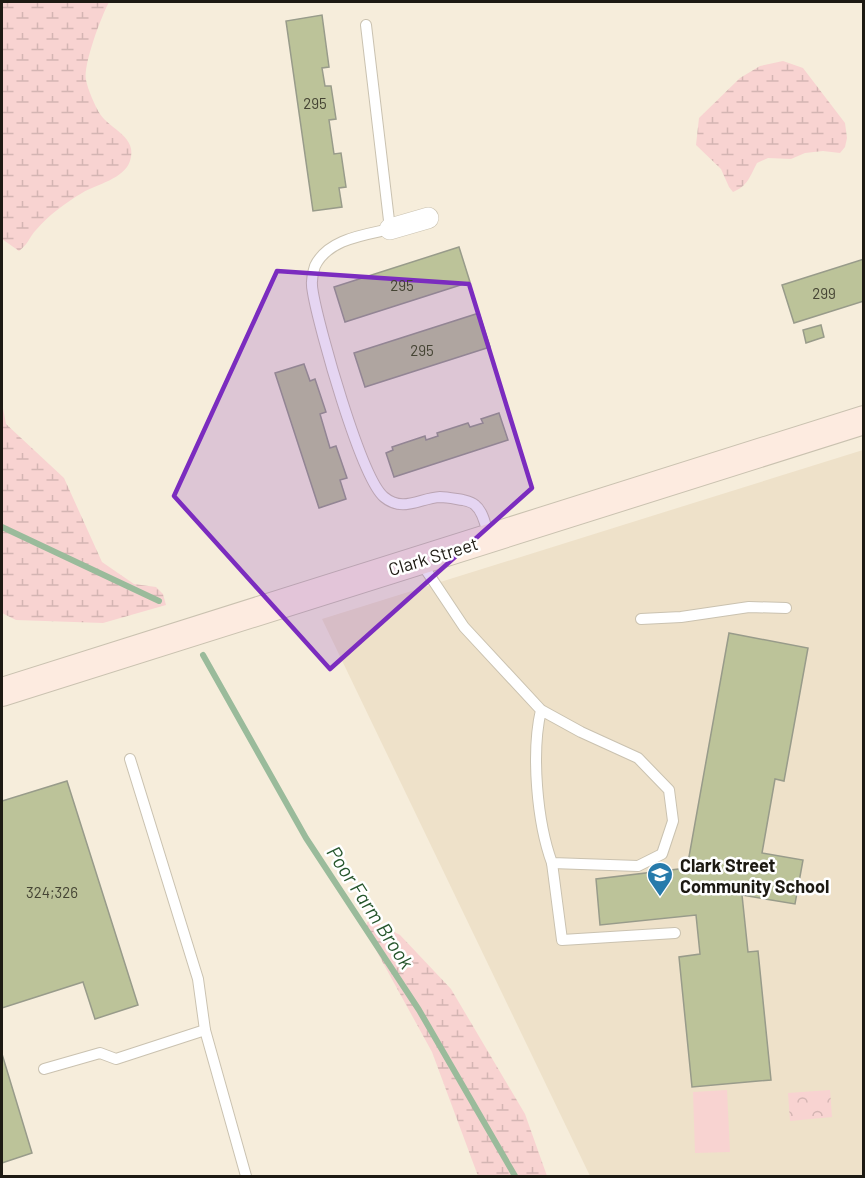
<svg xmlns="http://www.w3.org/2000/svg" width="865" height="1178" viewBox="0 0 865 1178" font-family="Barlow,sans-serif">
<style>
.built{fill:#eee1c9}
.wetland{fill:url(#wetland-marsh)}
.park{fill:url(#park-crowns)}
.pitch{fill:#f8d3d1}
.lines{fill:none;stroke-linecap:round;stroke-linejoin:round}
.stream{stroke:#9abb9b;stroke-width:6}
.building{fill:#bcc399;stroke:#989b8a;stroke-width:1.5}
.lane-casing{stroke:#cac2b0;stroke-width:12}
.street-casing{stroke:#cac2b0;stroke-width:22}
.secondary-casing{stroke:#cac2b0;stroke-width:30}
.lane{stroke:#fff;stroke-width:10}
.street{stroke:#fff;stroke-width:21}
.secondary{stroke:#fdebe0;stroke-width:28}
.marked{fill:#7b2cbf;fill-opacity:0.2;stroke:#7b2cbf;stroke-width:4.5;stroke-linejoin:round}
.labels{text-anchor:middle;dominant-baseline:central;stroke-width:5;stroke-linejoin:round;paint-order:stroke}
.number-label{font-size:15px;fill:#454434}
.street-label{font-size:18px;fill:#1d1a13;stroke:#fff}
.poi-label{font-size:18px;font-weight:bold;fill:#1d1a13;stroke:#fff;text-anchor:start}
.water-label{font-size:20px;font-style:italic;fill:#26562c;stroke:#fff}
</style>
<defs>
<pattern id="wetland-marsh" width="20" height="14" patternUnits="userSpaceOnUse" patternTransform="scale(1.5)"><rect width="20" height="14" fill="#f8d3d1"/><path d="M1 5h8M5 5V1M11 12h8M15 12V8" fill="none" stroke="#d4b5b3"/></pattern>
<pattern id="park-crowns" width="20" height="18" patternUnits="userSpaceOnUse" patternTransform="scale(1.5)"><rect width="20" height="18" fill="#f8d3d1"/><path d="M2 6a3 3 0 1 1 6 0M12 15a3 3 0 1 1 6 0" fill="none" stroke="#d4b5b3"/></pattern>
</defs>
<rect width="100%" height="100%" fill="#f6eddb"/>
<!-- built -->
<polygon class="built" points="863,450 863,1176 590,1176 322,619"/>
<!-- wetland -->
<g class="wetland">
<path d="M2,2H109C101,17 83,65 86,80C88,90 95,106 100,114C111,130 138,137 130,161C124,179 97,184 82,193C65,203 49,215 36,230C28,239 30,242 19,251L2,239Z"/>
<path d="M783,61L803,68L845,123L847,138L845,147L840,153L823,151L805,153L791,159L768,158L757,163C750,176 748,186 733,192L729,187L721,169L696,145L699,118L740,78L760,66Z"/>
<polygon points="2,403 6,424 64,478 102,562 134,584 156,587 163,594 166,605 103,623 16,620 2,613"/>
<polygon points="367,922 379,924 400,935 451,989 525,1114 547,1176 478,1176 432,1052 377,952 366,928"/>
</g>
<!-- park -->
<polygon class="park" points="830,1090 832,1117 790,1121 788,1093"/>
<!-- pitch -->
<polygon class="pitch" points="727,1090 730,1152 695,1153 693,1092"/>
<g class="lines">
<!-- stream -->
<g class="stream">
<polyline points="2,527 159,601"/>
<polyline points="203,655 306,838 419,1010 515,1176"/>
</g>
</g>
<!-- building -->
<g class="building">
<polygon points="322,15 329,67 322,68 325,86 331,86 336,119 329,120 334,154 341,153 346,187 339,188 342,207 313,211 286,21"/>
<polygon points="459,247 470,282 345,322 334,287"/>
<polygon points="864,259 864,301 794,323 782,285"/>
<polygon points="479,313 490,347 365,387 354,353"/>
<polygon points="821,325 824,337 806,343 803,330"/>
<polygon points="304,364 310,381 315,379 326,412 320,414 330,448 336,446 347,478 340,480 346,499 319,508 275,373"/>
<polygon points="499,413 508,440 394,477 386,453 393,450 392,447 425,436 426,440 438,436 437,433 468,423 470,427 483,423 481,419"/>
<polygon points="729,633 808,648 784,781 775,779 762,853 803,860 795,904 742,895 748,952 758,951 771,1080 692,1087 679,957 700,954 696,915 600,925 596,879 687,868"/>
<polygon points="67,781 138,1005 95,1019 83,982 2,1008 2,801"/>
<polygon points="2,1054 32,1153 2,1163"/>
</g>
<g class="lines">
<defs>
<g id="lane">
<path d="M366,25L390,229C364,235 328,239 315,266C312,274 311,284 313,293C319,328 361,478 384,497C403,513 420,498 440,497C447,497 456,499 463,500C467,501 472,502 475,505C484,512 486,528 489,538"/>
<path d="M420,561L464,627L541,710L581,732L638,758L669,790L673,821L662,854L638,866L552,863C537,822 531,753 541,710"/>
<polyline points="641,619 681,617 749,607 786,608"/>
<polyline points="130,759 198,979 205,1030 246,1176"/>
<polyline points="552,863 562,940 675,933"/>
<polyline points="44,1069 100,1053 116,1059 205,1030"/>
</g>
<polyline id="street" points="390,229 428,218"/>
<polyline id="secondary" points="2,692 864,420"/>
</defs>
<!-- lane casing -->
<use href="#lane" class="lane-casing"/>
<!-- street casing -->
<use href="#street" class="street-casing"/>
<!-- secondary casing -->
<use href="#secondary" class="secondary-casing"/>
<!-- lane -->
<use href="#lane" class="lane"/>
<!-- street -->
<use href="#street" class="street"/>
<!-- secondary -->
<use href="#secondary" class="secondary"/>
</g>
<!-- marked area -->
<path class="marked" d="M277,271L469,284L532,488L330,669L174,496Z"/>
<!-- icons -->
<defs>
<symbol id="school-pin" viewBox="-11 -11 22 30"><path d="M0 17L-7.5 6A9.5 9.5 0 1 1 7.5 6Z" fill="#277bab" stroke="#fff"/><path d="M0-5L7-2L0 1L-7-2ZM-4 1L0 2.5L4 1V4Q0 6-4 4Z" fill="#fff"/></symbol>
</defs>
<g fill-rule="evenodd">
<use href="#school-pin" x="645" y="860" width="30" height="40"/>
</g>
<g class="labels">
<!-- number labels -->
<g class="number-label">
<text x="315" y="103">295</text>
<text x="402" y="285">295</text>
<text x="824" y="293">299</text>
<text x="422" y="350">295</text>
<text x="52" y="892">324;326</text>
</g>
<!-- street labels -->
<g class="street-label">
<text transform="translate(433 556) rotate(-17)">Clark Street</text>
</g>
<!-- poi labels -->
<g class="poi-label">
<text x="680" y="865">Clark Street<tspan x="680" dy="21">Community School</tspan></text>
</g>
<!-- water labels -->
<g class="water-label">
<text transform="translate(371 907) rotate(57)">Poor Farm Brook</text>
</g>
</g>
<!-- border -->
<rect width="865" height="1178" fill="none" stroke="#1d1a13" stroke-width="6"/>
</svg>
